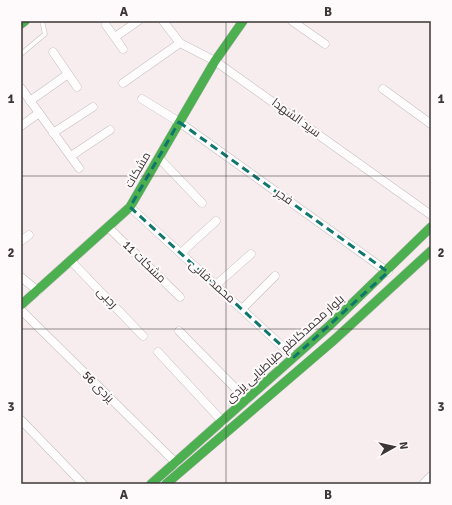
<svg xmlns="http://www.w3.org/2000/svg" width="452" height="505" viewBox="0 0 452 505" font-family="Signika,Cairo,sans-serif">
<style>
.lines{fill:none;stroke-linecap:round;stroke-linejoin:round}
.lane-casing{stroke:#c7c0c1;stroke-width:5}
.street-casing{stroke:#c7c0c1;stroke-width:9}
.fast-casing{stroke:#c7c0c1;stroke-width:10}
.lane{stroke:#fefcfd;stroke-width:4}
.street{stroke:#fefcfd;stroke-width:8}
.fast{stroke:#4caf50;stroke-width:9}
.marked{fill:none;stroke:#0f766e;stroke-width:3;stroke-dasharray:8 5;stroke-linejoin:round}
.grid{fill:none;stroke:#3d3637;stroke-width:1;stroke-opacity:0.55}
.labels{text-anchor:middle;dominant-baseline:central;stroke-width:4;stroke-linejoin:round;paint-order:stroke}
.street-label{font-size:12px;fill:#3d3637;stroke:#fefafb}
.neatline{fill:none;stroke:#3d3637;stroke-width:1.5}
.grid-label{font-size:13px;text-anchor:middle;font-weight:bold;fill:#3d3637}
</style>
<rect width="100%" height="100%" fill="#f7edef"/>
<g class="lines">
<defs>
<polyline id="lane" points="21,54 45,34 42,21"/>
<g id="street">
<polyline points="163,21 180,43 215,61 431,215"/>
<polyline points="292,21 325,44"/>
<polyline points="106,25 123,49"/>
<polyline points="115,37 138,21"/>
<polyline points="53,52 77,87"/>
<polyline points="123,83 180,43"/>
<polyline points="21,88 79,168"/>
<polyline points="383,89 431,124"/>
<polyline points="142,99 179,122 388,272"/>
<polyline points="30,101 68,74"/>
<polyline points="21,126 39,113"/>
<polyline points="53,133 93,107"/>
<polyline points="71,156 110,130"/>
<polyline points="159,158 202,203"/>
<polyline points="130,207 294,357"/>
<polyline points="108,227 180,297"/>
<polyline points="21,241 29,235"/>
<polyline points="181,253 216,221"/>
<polyline points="71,261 143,336"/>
<polyline points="21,277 38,291"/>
<polyline points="216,285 251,254"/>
<polyline points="242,309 275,276"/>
<polyline points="21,310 176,463"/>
<polyline points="179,331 247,400"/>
<polyline points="158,352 223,422"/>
<polyline points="21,420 83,484"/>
<polyline points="423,484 431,476"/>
</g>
<g id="fast">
<polyline points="21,24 25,21"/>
<polyline points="21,305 130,207 215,61 243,21"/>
<polyline points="151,484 329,326 431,227"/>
<polyline points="166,484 334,340 431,251"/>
</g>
</defs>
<!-- lane casing -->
<use href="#lane" class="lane-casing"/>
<!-- street casing -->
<use href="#street" class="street-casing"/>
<!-- fast casing -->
<use href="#fast" class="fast-casing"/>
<!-- lane -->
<use href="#lane" class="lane"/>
<!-- street -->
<use href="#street" class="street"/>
<!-- fast -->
<use href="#fast" class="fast"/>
</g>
<!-- marked area -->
<path class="marked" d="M179,122L388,272L294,357L130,207Z"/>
<!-- grid -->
<path class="grid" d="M226,21V484M21,176H431M21,329H431"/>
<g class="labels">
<!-- street labels -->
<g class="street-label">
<text transform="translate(296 118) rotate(36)">سید الشهدا</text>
<text transform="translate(138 170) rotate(-60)">مشکات</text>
<text transform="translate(284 197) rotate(36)">فجر</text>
<text transform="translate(144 262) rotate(44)">11 مشکات</text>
<text transform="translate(212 282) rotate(42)">محمد فانی</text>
<text transform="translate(107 298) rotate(46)">رجبی</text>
<text transform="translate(285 349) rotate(-42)">بلوار محمدکاظم طباطبایی یزدی</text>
<text transform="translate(98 387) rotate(45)">یزدی 56</text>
</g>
</g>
<!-- border -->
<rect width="452" height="505" fill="none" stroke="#fefafb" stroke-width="44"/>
<!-- north arrow -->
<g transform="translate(394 447) rotate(82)" stroke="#fefafb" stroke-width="3" paint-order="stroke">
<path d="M0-3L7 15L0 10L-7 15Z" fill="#3d3637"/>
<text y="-6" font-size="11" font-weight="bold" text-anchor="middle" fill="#3d3637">N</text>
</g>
<rect x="22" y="22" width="408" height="461" class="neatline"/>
<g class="grid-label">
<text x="124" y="16">A</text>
<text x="328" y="16">B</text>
<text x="11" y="103">1</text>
<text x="441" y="103">1</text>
<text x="11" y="257">2</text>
<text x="441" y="257">2</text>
<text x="11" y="411">3</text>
<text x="441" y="411">3</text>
<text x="124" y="499">A</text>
<text x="328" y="499">B</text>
</g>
</svg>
